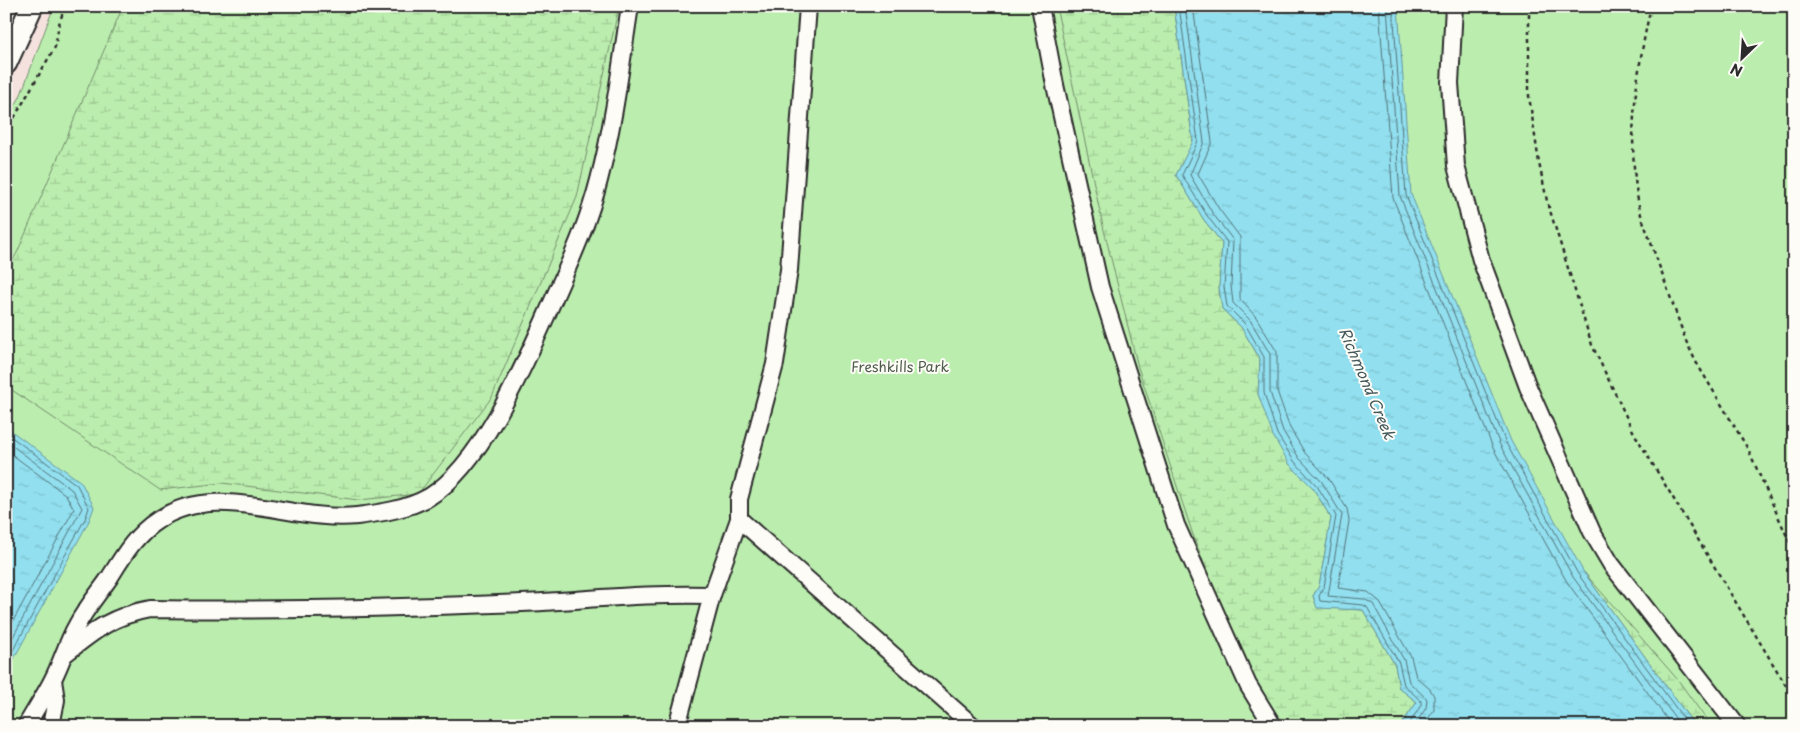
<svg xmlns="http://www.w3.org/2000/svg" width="1800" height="732" viewBox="0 0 1800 732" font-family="'Playpen Sans',sans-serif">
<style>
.green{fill:#bbeeae;stroke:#738c6c}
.wetland{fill:url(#wetland-marsh);stroke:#738c6c}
.water{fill:url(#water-ripples);stroke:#6897a1}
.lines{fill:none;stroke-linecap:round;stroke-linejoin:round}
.shore{stroke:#547379;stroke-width:1}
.minor-casing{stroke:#2b2b2b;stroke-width:20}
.major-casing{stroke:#2b2b2b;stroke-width:25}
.path{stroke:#2b2b2b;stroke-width:2.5;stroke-dasharray:4 4;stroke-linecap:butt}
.minor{stroke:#fdfcf7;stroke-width:16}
.major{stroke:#fdfcf7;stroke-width:21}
.labels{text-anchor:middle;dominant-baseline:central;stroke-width:4;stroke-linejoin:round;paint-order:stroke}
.park-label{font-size:14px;fill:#4f5c4c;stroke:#fdfcf7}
.water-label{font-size:15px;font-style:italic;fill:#44585c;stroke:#fdfcf7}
</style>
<defs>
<pattern id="wetland-marsh" width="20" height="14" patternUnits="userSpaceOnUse" patternTransform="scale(1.25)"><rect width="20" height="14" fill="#bbeeae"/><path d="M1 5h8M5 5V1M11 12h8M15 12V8" fill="none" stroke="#a1cc96"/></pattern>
<pattern id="water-ripples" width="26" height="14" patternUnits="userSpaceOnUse" patternTransform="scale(1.25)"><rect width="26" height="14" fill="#91dfef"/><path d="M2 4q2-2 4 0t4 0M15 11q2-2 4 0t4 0" fill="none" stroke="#7dc0cd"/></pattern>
</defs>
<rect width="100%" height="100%" fill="#f5e2de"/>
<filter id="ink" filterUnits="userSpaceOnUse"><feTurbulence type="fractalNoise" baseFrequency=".02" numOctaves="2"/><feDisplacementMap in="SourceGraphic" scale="10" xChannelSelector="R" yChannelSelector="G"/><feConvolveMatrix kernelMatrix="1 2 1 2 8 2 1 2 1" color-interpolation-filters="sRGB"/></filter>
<g filter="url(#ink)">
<!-- green -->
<polygon class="green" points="54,6 1794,6 1794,726 6,726 6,121 20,97"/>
<!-- wetland -->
<g class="wetland">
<polygon points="123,6 619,6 577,197 492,397 418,494 359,500 222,483 160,490 6,386 6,271 17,253"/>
<polygon points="1056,6 1174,6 1193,142 1176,175 1204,220 1222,243 1219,287 1222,309 1241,327 1260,359 1258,394 1290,465 1313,488 1331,518 1319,586 1313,596 1317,607 1363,610 1395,665 1399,688 1417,702 1403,722 1403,726 1285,726 1243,665 1193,535 1138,367 1103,226"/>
<polygon points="1583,571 1678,680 1711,726 1695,726"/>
</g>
<!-- water -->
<g class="water">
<polygon points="1174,6 1398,6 1411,194 1511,441 1583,571 1695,726 1403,726 1403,722 1417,702 1399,688 1395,665 1363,610 1317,608 1313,596 1319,586 1331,518 1313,488 1290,465 1273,436 1258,394 1260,359 1241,327 1222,309 1219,287 1222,243 1204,220 1176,175 1193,141"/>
<polygon points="6,427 81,482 94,507 89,521 6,673"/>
</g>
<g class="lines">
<!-- shore -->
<g class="shore">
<polyline points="1179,6 1198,141 1182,175 1208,217 1227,242 1224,287 1227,306 1245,324 1264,357 1264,393 1277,434 1294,461 1317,486 1336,516 1324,587 1319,596 1320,601 1363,605 1367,607 1399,663 1404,685 1421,701 1421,705 1408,726"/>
<polyline points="1185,6 1204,142 1190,175 1213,214 1233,240 1231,286 1233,303 1250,320 1270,354 1270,392 1283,431 1299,458 1322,482 1342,515 1328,596 1364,599 1373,604 1404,660 1409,682 1427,699 1426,708 1414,726"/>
<polyline points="1193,6 1212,142 1198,174 1219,209 1240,237 1240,299 1256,317 1277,352 1277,391 1290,428 1305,453 1329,479 1347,509 1349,521 1338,588 1368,592 1379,601 1411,657 1416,677 1430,689 1434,696 1434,710 1423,726"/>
<polyline points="1379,6 1393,198 1493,448 1567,582 1672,726"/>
<polyline points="1387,6 1400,196 1500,445 1573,577 1681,726"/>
<polyline points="1393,6 1406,195 1506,443 1578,574 1689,726"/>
<polyline points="6,433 77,485 89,508 85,519 6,663"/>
<polyline points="6,441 72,490 82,508 6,650"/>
<polyline points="6,450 66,495 74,509 6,634"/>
</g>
<defs>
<g id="minor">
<polyline points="1040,6 1055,85 1100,287 1176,525 1248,685 1273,726"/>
<polyline points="1454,6 1450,83 1456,166 1481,260 1528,387 1592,532 1611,564 1737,726"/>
<polyline points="739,519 973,726"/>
<path d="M65,654C95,630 112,616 150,609C274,611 398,608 522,603C586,600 648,593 712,595"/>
<path d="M26,726C35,710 45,695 53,679C62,662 67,642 77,625C86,608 99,593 110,577C123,556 136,534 158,520C218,480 292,523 357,516C381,513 408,509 429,497C483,464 526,361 551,305C569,264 588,224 599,180C614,123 621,64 630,6"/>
<polyline points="51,726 56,700 53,680"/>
<polyline points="677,726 712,595 739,519 739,499 775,364 789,270 808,6"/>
</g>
<polyline id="major" points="6,63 32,6"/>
</defs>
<!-- minor casing -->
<use href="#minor" class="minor-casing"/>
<!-- major casing -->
<use href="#major" class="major-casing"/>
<!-- path -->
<g class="path">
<polyline points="1529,6 1529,96 1539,163 1547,201 1592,345 1634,433 1794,699"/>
<path d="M1651,6C1636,74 1625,146 1641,215L1686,341L1696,362L1748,449L1794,552"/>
<polyline points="6,132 55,47 59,24 65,6"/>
</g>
<!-- minor -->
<use href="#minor" class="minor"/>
<!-- major -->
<use href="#major" class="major"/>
</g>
</g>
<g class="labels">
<!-- park labels -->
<g class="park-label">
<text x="900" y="366">Freshkills Park</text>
</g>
<!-- water labels -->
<g class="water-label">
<text transform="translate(1368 383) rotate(67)">Richmond Creek</text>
</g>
</g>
<!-- margin -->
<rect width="1800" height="732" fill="none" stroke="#fdfcf7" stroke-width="25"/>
<rect x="12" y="12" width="1775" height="707" fill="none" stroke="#2b2b2b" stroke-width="2" filter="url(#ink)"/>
<!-- north arrow -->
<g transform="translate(1742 58) rotate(205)" stroke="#fdfcf7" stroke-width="4" paint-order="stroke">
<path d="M0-4L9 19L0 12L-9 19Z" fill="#2b2b2b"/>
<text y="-8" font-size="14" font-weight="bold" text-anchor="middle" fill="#2b2b2b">N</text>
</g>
</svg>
